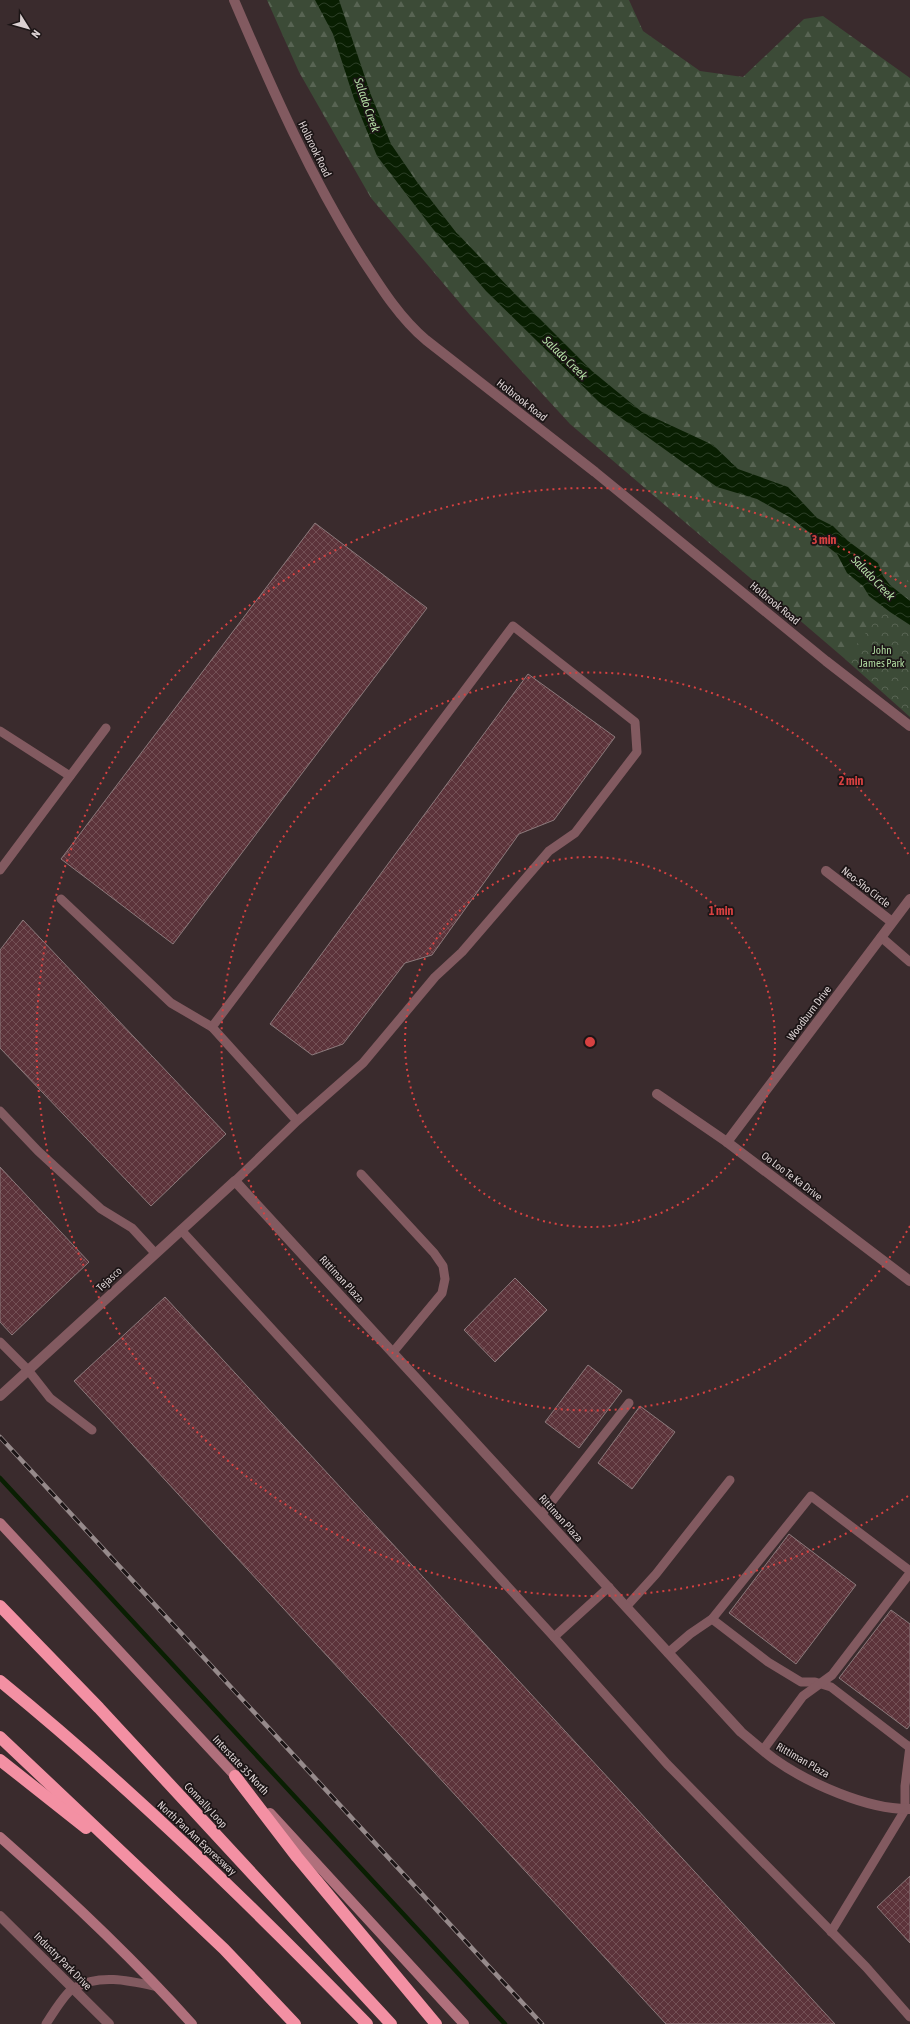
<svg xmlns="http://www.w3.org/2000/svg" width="910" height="2024" viewBox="0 0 910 2024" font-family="'Asap Condensed',sans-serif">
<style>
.forest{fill:url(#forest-firs)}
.park{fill:url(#park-crowns)}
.water{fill:url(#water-waves)}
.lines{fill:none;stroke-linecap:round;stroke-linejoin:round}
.stream{stroke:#091f02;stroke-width:4.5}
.building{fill:url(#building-cross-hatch);stroke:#8c7a7c}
.service{stroke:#825a60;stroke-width:9}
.minor{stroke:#825a60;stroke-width:10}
.tertiary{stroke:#825a60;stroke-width:10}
.secondary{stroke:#b0707c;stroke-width:10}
.motorway{stroke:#f390a3;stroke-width:12}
.rail-casing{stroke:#968a8b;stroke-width:4.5}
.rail{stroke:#1c1516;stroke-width:3;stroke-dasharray:9;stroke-linecap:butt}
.ring{fill:none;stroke:#d74141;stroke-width:2;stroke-dasharray:2 4}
.labels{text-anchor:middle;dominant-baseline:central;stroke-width:3.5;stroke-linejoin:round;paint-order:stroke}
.street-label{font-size:11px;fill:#dad0d1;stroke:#1c1516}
.park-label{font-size:11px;fill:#afdaa0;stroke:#1c1516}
.water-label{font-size:12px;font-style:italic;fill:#b4dfa5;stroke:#1c1516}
.centre{fill:#d74141;stroke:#1c1516;stroke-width:2}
.ring-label{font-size:12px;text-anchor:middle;font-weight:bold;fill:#d74141;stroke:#1c1516;stroke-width:3.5;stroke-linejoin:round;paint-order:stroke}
</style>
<defs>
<pattern id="forest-firs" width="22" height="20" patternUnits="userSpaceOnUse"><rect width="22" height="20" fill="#3c4b37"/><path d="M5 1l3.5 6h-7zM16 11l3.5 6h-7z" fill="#586453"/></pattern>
<pattern id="park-crowns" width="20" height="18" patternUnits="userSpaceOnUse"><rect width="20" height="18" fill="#3c4b37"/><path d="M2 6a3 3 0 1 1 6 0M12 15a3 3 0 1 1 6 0" fill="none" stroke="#586453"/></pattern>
<pattern id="water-waves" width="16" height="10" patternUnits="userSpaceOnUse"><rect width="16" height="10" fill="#091f02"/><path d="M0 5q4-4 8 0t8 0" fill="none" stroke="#2c3e26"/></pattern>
<pattern id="building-cross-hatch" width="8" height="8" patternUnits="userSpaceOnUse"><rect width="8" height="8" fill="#5c333a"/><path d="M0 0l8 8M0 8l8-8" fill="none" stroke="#735055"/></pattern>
</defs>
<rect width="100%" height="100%" fill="#3a2b2d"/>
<!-- forest -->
<polygon class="forest" points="267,0 629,0 643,31 700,71 743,77 804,19 823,16 910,78 910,712 845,659 570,424 470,315 371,198 299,72"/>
<!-- park -->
<polygon class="park" points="910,577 910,717 845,659"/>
<!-- water -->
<polygon class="water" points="315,0 339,0 371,95 391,144 417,182 455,231 516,295 592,371 642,412 713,445 738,469 788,487 817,518 833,526 848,541 878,563 883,576 890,585 910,601 910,625 890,612 869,596 863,586 847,573 837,554 791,518 757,499 717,487 599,402 486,291 433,229 377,156 354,99 333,34"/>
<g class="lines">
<!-- stream -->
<polyline class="stream" points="0,1478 505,2024"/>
</g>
<!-- building -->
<g class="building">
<polygon points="315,523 427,608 173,944 61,859"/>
<polygon points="528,674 615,737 554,820 519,834 432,955 405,963 343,1044 312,1055 270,1024"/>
<polygon points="23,920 226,1134 151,1206 0,1048 0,950"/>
<polygon points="0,1167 89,1262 12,1335 0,1322"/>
<polygon points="515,1278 547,1310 495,1362 464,1330"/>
<polygon points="165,1297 835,2024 666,2024 74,1381"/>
<polygon points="588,1365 622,1391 579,1448 545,1422"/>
<polygon points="640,1406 675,1432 632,1489 598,1463"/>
<polygon points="789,1534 856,1585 796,1664 729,1613"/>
<polygon points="891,1610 910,1624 910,1725 907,1729 839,1678"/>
<polygon points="910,1876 910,1943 877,1907"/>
</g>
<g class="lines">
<!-- service -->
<g class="service">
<polyline points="0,731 70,776"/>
<polyline points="0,870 106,728"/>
<polyline points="61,899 171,1003 212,1027"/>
<polyline points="881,937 910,962"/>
<polyline points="0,1111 38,1151 101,1209 132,1228 155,1253"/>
<polyline points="361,1174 434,1253 443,1266 445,1279 442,1293 393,1352"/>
<polyline points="235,1181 297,1121 212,1027 513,626 635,722 637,752 575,833 549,851 462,952 435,977 363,1063 297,1121"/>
<polyline points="181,1230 554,1637 609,1587"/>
<polyline points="0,1342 28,1370 50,1398 92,1430"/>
<polyline points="542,1514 629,1403"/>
<polyline points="626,1607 656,1574 730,1480"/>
<polyline points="712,1619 768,1662 801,1682 815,1682 831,1687 909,1747"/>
<polyline points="554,1637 667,1764 866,1967 910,2017"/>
<polyline points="668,1653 690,1634 712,1619 811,1496 910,1571"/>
<polyline points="763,1750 803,1696 832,1675 910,1573"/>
<polyline points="831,1932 905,1810 905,1786 910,1746"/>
<path d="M46,2024C51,2016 67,1991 74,1988C100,1973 131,1981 158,1987"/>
</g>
<!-- minor -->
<g class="minor">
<polyline points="826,871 892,922"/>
<polyline points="657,1094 727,1142 910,1281"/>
<polyline points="727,1142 910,899"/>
<path d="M0,1396L235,1181L741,1732C752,1741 763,1751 774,1759C808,1783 868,1810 910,1809"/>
<polyline points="0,1916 109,2024"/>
</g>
<!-- tertiary -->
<path class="tertiary" d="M234,0C272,89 311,178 363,260C381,288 400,318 426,340L595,472L826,661L910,726"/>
<!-- secondary -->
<g class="secondary">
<polyline points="0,1523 240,1781"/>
<polyline points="270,1813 464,2024"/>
<path d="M0,1837C67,1896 132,1957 192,2024"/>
</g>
<!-- motorway -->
<g class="motorway">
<polyline points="0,1606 99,1708 391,2024"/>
<path d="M0,1681C130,1787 250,1904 367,2024"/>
<polyline points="0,1737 224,1949 295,2024"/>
<polyline points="0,1760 86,1828"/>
<polyline points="235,1776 297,1857 436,2024"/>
</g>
<defs>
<polyline id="rail" points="0,1437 542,2024"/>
</defs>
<!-- rail casing -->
<use href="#rail" class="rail-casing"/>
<!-- rail -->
<use href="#rail" class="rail"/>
</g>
<!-- distance rings -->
<g class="ring">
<circle cx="590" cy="1042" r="185"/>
<path d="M910 1226A369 369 0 1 1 910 857"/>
<path d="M908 1496A554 554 0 1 1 908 588"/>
</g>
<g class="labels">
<!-- street labels -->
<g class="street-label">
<text transform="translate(315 149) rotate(64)">Holbrook Road</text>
<text transform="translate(522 400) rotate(38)">Holbrook Road</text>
<text transform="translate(775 603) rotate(39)">Holbrook Road</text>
<text transform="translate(866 887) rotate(38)">Neo-Sho Circle</text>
<text transform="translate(809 1013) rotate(-53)">Woodburn Drive</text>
<text transform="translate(792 1176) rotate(37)">Oo Loo Te Ka Drive</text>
<text transform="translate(109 1279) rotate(-43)">Tejasco</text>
<text transform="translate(342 1279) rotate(47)">Rittiman Plaza</text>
<text transform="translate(561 1518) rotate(48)">Rittiman Plaza</text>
<text transform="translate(803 1760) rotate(30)">Rittiman Plaza</text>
<text transform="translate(241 1765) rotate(47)">Interstate 35 North</text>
<text transform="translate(206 1805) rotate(47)">Connally Loop</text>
<text transform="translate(197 1838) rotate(43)">North Pan Am Expressway</text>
<text transform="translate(63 1961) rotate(45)">Industry Park Drive</text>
</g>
<!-- park labels -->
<g class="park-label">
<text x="882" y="650">John<tspan x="882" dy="13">James Park</tspan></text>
</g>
<!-- water labels -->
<g class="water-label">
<text transform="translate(367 105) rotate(71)">Salado Creek</text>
<text transform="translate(565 358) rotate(44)">Salado Creek</text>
<text transform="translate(873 578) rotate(46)">Salado Creek</text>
</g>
</g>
<circle cx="590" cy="1042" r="6" class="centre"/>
<g class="ring-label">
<text x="824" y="544">3 min</text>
<text x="851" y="785">2 min</text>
<text x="721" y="915">1 min</text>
</g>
<!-- north arrow -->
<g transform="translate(28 28) rotate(127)" stroke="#1c1516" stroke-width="3" paint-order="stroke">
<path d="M0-3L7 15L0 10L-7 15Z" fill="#dad0d1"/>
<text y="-6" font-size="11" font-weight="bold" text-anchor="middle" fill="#dad0d1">N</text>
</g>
</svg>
